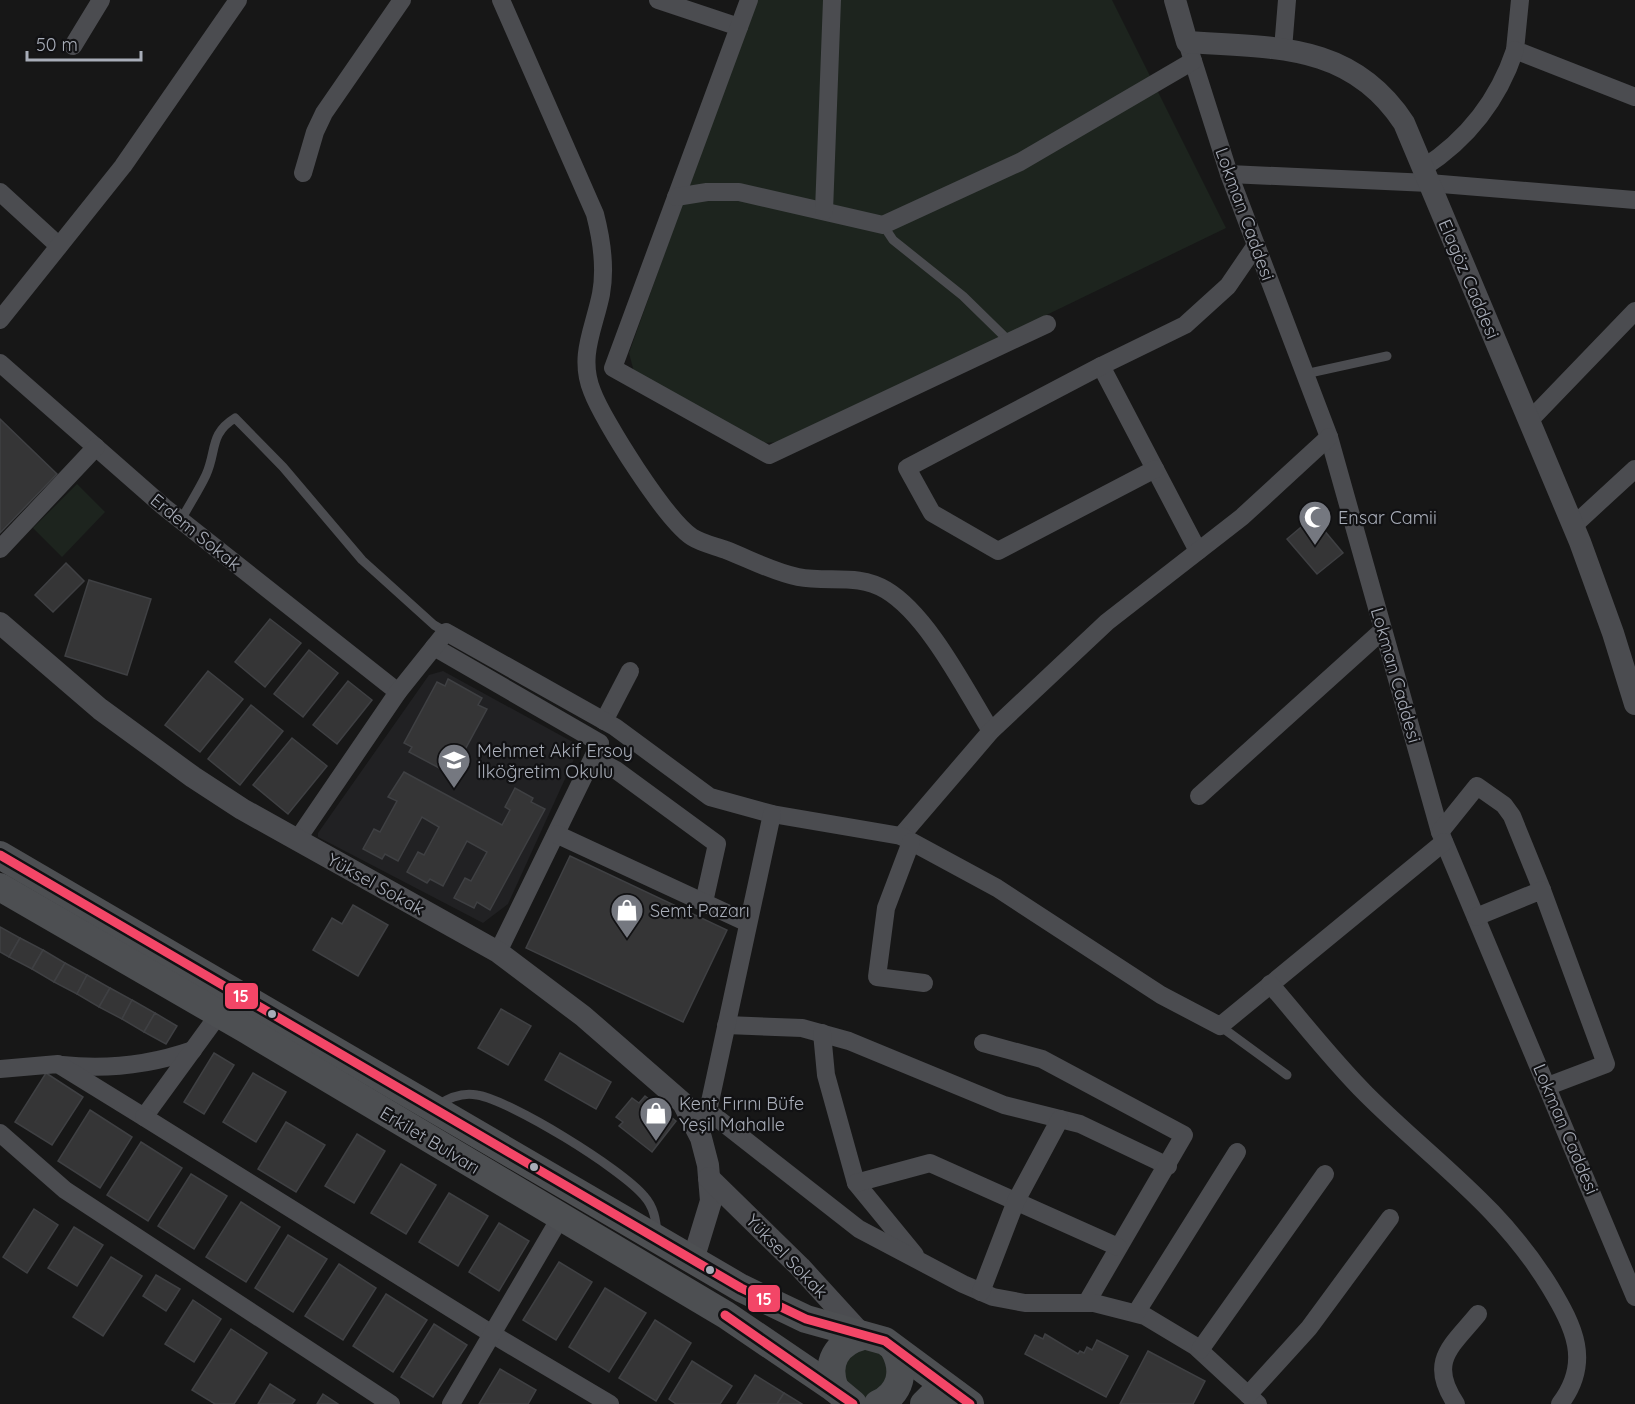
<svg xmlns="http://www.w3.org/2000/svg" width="1635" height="1404" viewBox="0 0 1635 1404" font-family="Quicksand,sans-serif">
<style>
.built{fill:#212123}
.green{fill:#1d241e}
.building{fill:#353536;stroke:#3f4043;stroke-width:1.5}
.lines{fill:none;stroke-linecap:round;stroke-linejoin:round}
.service{stroke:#4b4c50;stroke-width:9}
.minor{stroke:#4b4c50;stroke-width:18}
.tertiary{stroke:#4b4c50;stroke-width:22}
.primary{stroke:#4d4f52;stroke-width:28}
.bus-1-casing{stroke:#111113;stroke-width:14}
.bus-1{stroke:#f34667;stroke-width:9}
.bus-dot{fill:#a8adb8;stroke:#111113;stroke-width:2}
.labels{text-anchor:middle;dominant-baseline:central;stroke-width:4.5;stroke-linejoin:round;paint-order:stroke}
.street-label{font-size:18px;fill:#a8adb8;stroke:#111113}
.poi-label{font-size:18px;fill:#a8adb8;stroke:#111113;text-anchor:start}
.line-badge{stroke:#111113;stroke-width:2}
.badge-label{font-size:16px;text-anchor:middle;font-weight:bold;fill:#fff}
</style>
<rect width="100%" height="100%" fill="#171717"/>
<!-- built -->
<polygon class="built" points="443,671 580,746 508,904 483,923 318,837 318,833 429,675"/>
<!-- green -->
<g class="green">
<polygon points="755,0 1112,0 1226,228 784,442 762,443 634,372 629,353"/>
<polygon points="77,484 105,512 62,557 33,528"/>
<polygon points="879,1348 892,1379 865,1399 850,1393 842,1362 853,1349"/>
</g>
<!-- building -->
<g class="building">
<polygon points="0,419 57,474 0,533"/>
<polygon points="1313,517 1343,553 1317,574 1287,539"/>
<polygon points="66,563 84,581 53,612 35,595"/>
<polygon points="89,580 151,599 127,675 65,656"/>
<polygon points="270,619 301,643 265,687 235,662"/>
<polygon points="309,650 338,673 303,717 274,694"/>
<polygon points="208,671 243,699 200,752 165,725"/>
<polygon points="448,679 482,698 478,705 487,709 454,770 446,765 443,770 409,752 412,747 404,743 437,682 445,686"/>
<polygon points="348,681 372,700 337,744 313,725"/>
<polygon points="251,705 283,731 240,785 208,759"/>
<polygon points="292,738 327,766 288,814 253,785"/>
<polygon points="404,772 502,825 510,810 505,807 515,788 533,798 531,802 545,809 490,910 477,902 474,908 454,898 465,878 471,881 487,852 467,841 443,886 430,879 427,883 407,872 418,852 424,855 439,827 422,817 398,861 385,854 382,859 363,849 374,829 380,832 397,801 388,797"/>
<polygon points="570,856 727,930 683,1022 526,948"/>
<polygon points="353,905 388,925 358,976 313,950 332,918 342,924"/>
<polygon points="0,927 20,938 9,957 0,952"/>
<polygon points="20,938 43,950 32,969 9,957"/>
<polygon points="43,950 65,963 54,982 32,969"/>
<polygon points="65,963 87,975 77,994 54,982"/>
<polygon points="87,975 110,988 99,1007 77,994"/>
<polygon points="110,988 132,1000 122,1019 99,1007"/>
<polygon points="132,1000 155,1013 144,1032 122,1019"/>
<polygon points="501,1009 531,1026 508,1065 478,1048"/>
<polygon points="155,1013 177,1026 166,1044 144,1032"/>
<polygon points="214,1053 234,1065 204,1114 184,1102"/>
<polygon points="560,1053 611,1082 596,1109 545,1080"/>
<polygon points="46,1073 83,1097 52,1145 15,1122"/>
<polygon points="253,1073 286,1092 256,1142 223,1122"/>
<polygon points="645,1096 676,1121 652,1152 619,1126 623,1122 616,1117 632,1098 639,1103"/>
<polygon points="90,1110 132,1137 100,1188 58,1161"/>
<polygon points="286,1122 325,1145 296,1192 258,1169"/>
<polygon points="357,1134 385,1151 354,1203 325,1186"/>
<polygon points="141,1142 182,1168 148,1221 107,1195"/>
<polygon points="401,1164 436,1185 406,1234 371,1213"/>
<polygon points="191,1174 227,1196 194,1249 158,1226"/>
<polygon points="449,1193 488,1216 458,1266 419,1242"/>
<polygon points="241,1202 280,1227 246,1282 206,1257"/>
<polygon points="34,1209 58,1225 27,1273 3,1257"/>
<polygon points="499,1223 529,1241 499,1291 469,1272"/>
<polygon points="74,1227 103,1245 77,1286 48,1268"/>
<polygon points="288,1235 327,1259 293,1312 255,1288"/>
<polygon points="111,1257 142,1276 103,1336 73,1317"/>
<polygon points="559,1262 592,1282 556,1340 523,1320"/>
<polygon points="339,1264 376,1288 343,1340 305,1316"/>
<polygon points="156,1275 180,1289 166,1311 143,1296"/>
<polygon points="605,1288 646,1313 609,1372 569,1347"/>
<polygon points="386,1294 427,1320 393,1372 353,1346"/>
<polygon points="193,1300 221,1319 194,1362 165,1344"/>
<polygon points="655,1320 691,1343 656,1401 619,1378"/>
<polygon points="434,1324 467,1345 433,1397 401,1377"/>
<polygon points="231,1329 267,1353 234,1404 215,1404 192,1390"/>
<polygon points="1045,1334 1078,1354 1080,1351 1084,1353 1087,1347 1092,1350 1097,1340 1128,1356 1106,1397 1025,1354 1035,1335 1043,1339"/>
<polygon points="1148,1351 1205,1381 1193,1404 1120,1404"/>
<polygon points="692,1361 732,1386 720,1404 676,1404 669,1399"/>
<polygon points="500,1369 536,1390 528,1404 479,1404"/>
<polygon points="755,1375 784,1393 777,1404 737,1404"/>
<polygon points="270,1384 295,1400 292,1404 258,1404"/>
<polygon points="784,1393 802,1404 777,1404"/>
<polygon points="323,1394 338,1404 317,1404"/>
</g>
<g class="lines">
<!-- service -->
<g class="service">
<polyline points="883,225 893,240 963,296 1010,342"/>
<polyline points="1305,374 1387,356"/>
<path d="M181,520C189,505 199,490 206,475C217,451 209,434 235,418L283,467L362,560L434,625L446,632"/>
<polyline points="1220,1026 1287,1075"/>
<path d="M438,1105C450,1097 462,1092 477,1095C510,1100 622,1169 644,1196C654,1207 656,1220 657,1234"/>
</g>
<!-- minor -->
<g class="minor">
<path d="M501,0L595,214C602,241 606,267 601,294C594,329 578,356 592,391C603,421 666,520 692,537C701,543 715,546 726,550C749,559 773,572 798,577C829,583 857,573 886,590C928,615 965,689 991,731"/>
<polyline points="658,0 739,27"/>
<polyline points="749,0 613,368 769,455 1047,324"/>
<polyline points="1520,0 1515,50 1635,97"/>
<polyline points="1187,42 1229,174 1329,437 1440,832 1635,1297"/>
<polyline points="73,46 101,0"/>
<polyline points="1283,49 1287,0"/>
<path d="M1423,168C1468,139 1498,101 1515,50"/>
<polyline points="303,173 315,132 324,113 402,0"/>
<polyline points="1229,174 1429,183 1635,200"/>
<polyline points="0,192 59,246"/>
<polyline points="676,197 707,192 739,192 883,225 1020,162 1193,61"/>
<polyline points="824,211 832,0"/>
<polyline points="0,320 123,166 238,0"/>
<polyline points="0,363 164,507 398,692"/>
<polyline points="1101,366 1198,551"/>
<polyline points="1529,421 1635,311"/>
<polyline points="1155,469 998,551 932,513 907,468 1101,366 1185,325 1228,286 1256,245"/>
<polyline points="1573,526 1635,469"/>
<polyline points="0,549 96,447"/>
<polyline points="434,647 600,743 498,952"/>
<polyline points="604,721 630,671"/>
<polyline points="593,758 616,770 717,844 704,902"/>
<polyline points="1199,796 1383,630"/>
<polyline points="1440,832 1477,786 1504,805 1512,816 1542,890"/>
<polyline points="556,834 748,923"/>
<polyline points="901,836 991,731 1107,622 1242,517 1329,437"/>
<polyline points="297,840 398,692 446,632 615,727 710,797 772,814 901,836 997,888 1161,995 1220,1026 1444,842"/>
<polyline points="911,842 886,908 877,977 924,983"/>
<polyline points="1476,917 1542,890 1606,1064 1548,1086"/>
<path d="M1270,984C1302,1021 1332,1060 1366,1094C1432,1160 1500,1205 1550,1287C1574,1327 1592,1362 1560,1404"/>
<polyline points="726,1025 802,1028 849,1041 1004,1105 1080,1124 1168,1166"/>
<polyline points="822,1033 826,1075 856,1183 915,1255"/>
<polyline points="983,1043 1042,1059 1184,1135 1087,1302"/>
<path d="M62,1065C108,1070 150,1065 193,1050"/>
<polyline points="0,1069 58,1064 144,1117 219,1014"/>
<polyline points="708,1111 772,814"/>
<polyline points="144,1117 492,1334 610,1404"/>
<polyline points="697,1125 708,1111 859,1229 963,1284 993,1297 1025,1303 1094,1303 1145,1316 1195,1346 1258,1404"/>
<polyline points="0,1133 65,1190 391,1404"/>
<polyline points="856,1183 930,1163 1118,1247"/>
<polyline points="981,1292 1016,1201 1060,1119"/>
<polyline points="1136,1313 1237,1152"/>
<polyline points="1200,1350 1325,1174"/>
<polyline points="1248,1395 1309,1328 1390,1218"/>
<polyline points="451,1404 560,1218"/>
<path d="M1456,1404C1427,1361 1452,1346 1478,1314"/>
</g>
<!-- tertiary -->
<g class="tertiary">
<path d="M1175,0L1187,42C1273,48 1351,42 1404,123L1580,542L1613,633L1635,704"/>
<polyline points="0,623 100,709 193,777 242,809 498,952 583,1016 683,1103 701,1138 708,1165 711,1201 693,1260"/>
<polyline points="709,1178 800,1267 863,1336"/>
</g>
<!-- primary -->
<g class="primary">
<polyline points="0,855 741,1288 806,1319 885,1341 970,1404"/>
<polyline points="0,887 247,1030 726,1315 835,1389 853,1404"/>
<path d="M835,1389C825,1363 836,1343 863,1336"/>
<path d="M878,1404C901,1393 906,1371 894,1349"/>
<polyline points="924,1404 933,1395 956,1394"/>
</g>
<defs>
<g id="bus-1">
<polyline points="0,855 741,1288 806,1319 885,1341 970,1404"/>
<polyline points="725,1315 853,1404"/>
</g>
</defs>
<!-- bus-1 casing -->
<use href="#bus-1" class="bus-1-casing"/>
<!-- bus-1 -->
<use href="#bus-1" class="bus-1"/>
</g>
<!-- icons -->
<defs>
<symbol id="mosque-pin" viewBox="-11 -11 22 30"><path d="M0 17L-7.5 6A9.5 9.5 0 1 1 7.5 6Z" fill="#757880" stroke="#111113"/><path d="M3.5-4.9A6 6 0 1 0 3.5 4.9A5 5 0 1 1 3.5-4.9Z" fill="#fff"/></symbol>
<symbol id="school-pin" viewBox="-11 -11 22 30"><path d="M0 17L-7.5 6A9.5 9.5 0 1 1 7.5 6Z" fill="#757880" stroke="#111113"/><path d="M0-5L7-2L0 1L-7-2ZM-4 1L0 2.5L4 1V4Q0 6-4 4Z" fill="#fff"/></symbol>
<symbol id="shop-pin" viewBox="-11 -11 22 30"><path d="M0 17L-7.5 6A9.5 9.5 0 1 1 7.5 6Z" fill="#757880" stroke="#111113"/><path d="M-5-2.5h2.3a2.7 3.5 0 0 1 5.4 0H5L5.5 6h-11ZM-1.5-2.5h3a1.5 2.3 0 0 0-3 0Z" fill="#fff"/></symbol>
</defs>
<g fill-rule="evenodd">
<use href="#mosque-pin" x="1296" y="498" width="38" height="52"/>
<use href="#school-pin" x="435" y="741" width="38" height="52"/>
<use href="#shop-pin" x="608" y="891" width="38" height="52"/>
<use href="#shop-pin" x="637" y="1094" width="38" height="52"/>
</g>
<!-- markers -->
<g class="bus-dot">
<circle cx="272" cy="1014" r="5"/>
<circle cx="534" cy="1167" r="5"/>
<circle cx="710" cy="1270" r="5"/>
</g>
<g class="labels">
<!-- street labels -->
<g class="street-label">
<text transform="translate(1245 214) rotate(70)">Lokman Caddesi</text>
<text transform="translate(1469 279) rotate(67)">Elagöz Caddesi</text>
<text transform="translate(196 532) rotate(39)">Erdem Sokak</text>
<text transform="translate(1396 675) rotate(74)">Lokman Caddesi</text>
<text transform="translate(376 884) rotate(29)">Yüksel Sokak</text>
<text transform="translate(1566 1129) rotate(67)">Lokman Caddesi</text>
<text transform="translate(430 1140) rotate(31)">Erkilet Bulvarı</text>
<text transform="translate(787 1256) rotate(46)">Yüksel Sokak</text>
</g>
<!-- poi labels -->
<g class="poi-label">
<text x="1338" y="517">Ensar Camii</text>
<text x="477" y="750">Mehmet Akif Ersoy<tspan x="477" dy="21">İlköğretim Okulu</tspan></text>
<text x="650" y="910">Semt Pazarı</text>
<text x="679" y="1103">Kent Fırını Büfe<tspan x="679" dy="21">Yeşil Mahalle</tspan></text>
</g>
</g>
<g class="line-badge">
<rect x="224" y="982" width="35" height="28" rx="6" fill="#f34667"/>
<rect x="747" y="1284" width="34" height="29" rx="6" fill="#f34667"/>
</g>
<g class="badge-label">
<text x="241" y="1002">15</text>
<text x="764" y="1305">15</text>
</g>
<!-- scale -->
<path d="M27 51v9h114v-9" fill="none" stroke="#a8adb8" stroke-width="3"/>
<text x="36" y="51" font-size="18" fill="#a8adb8" stroke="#111113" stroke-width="4.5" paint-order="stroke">50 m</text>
</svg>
